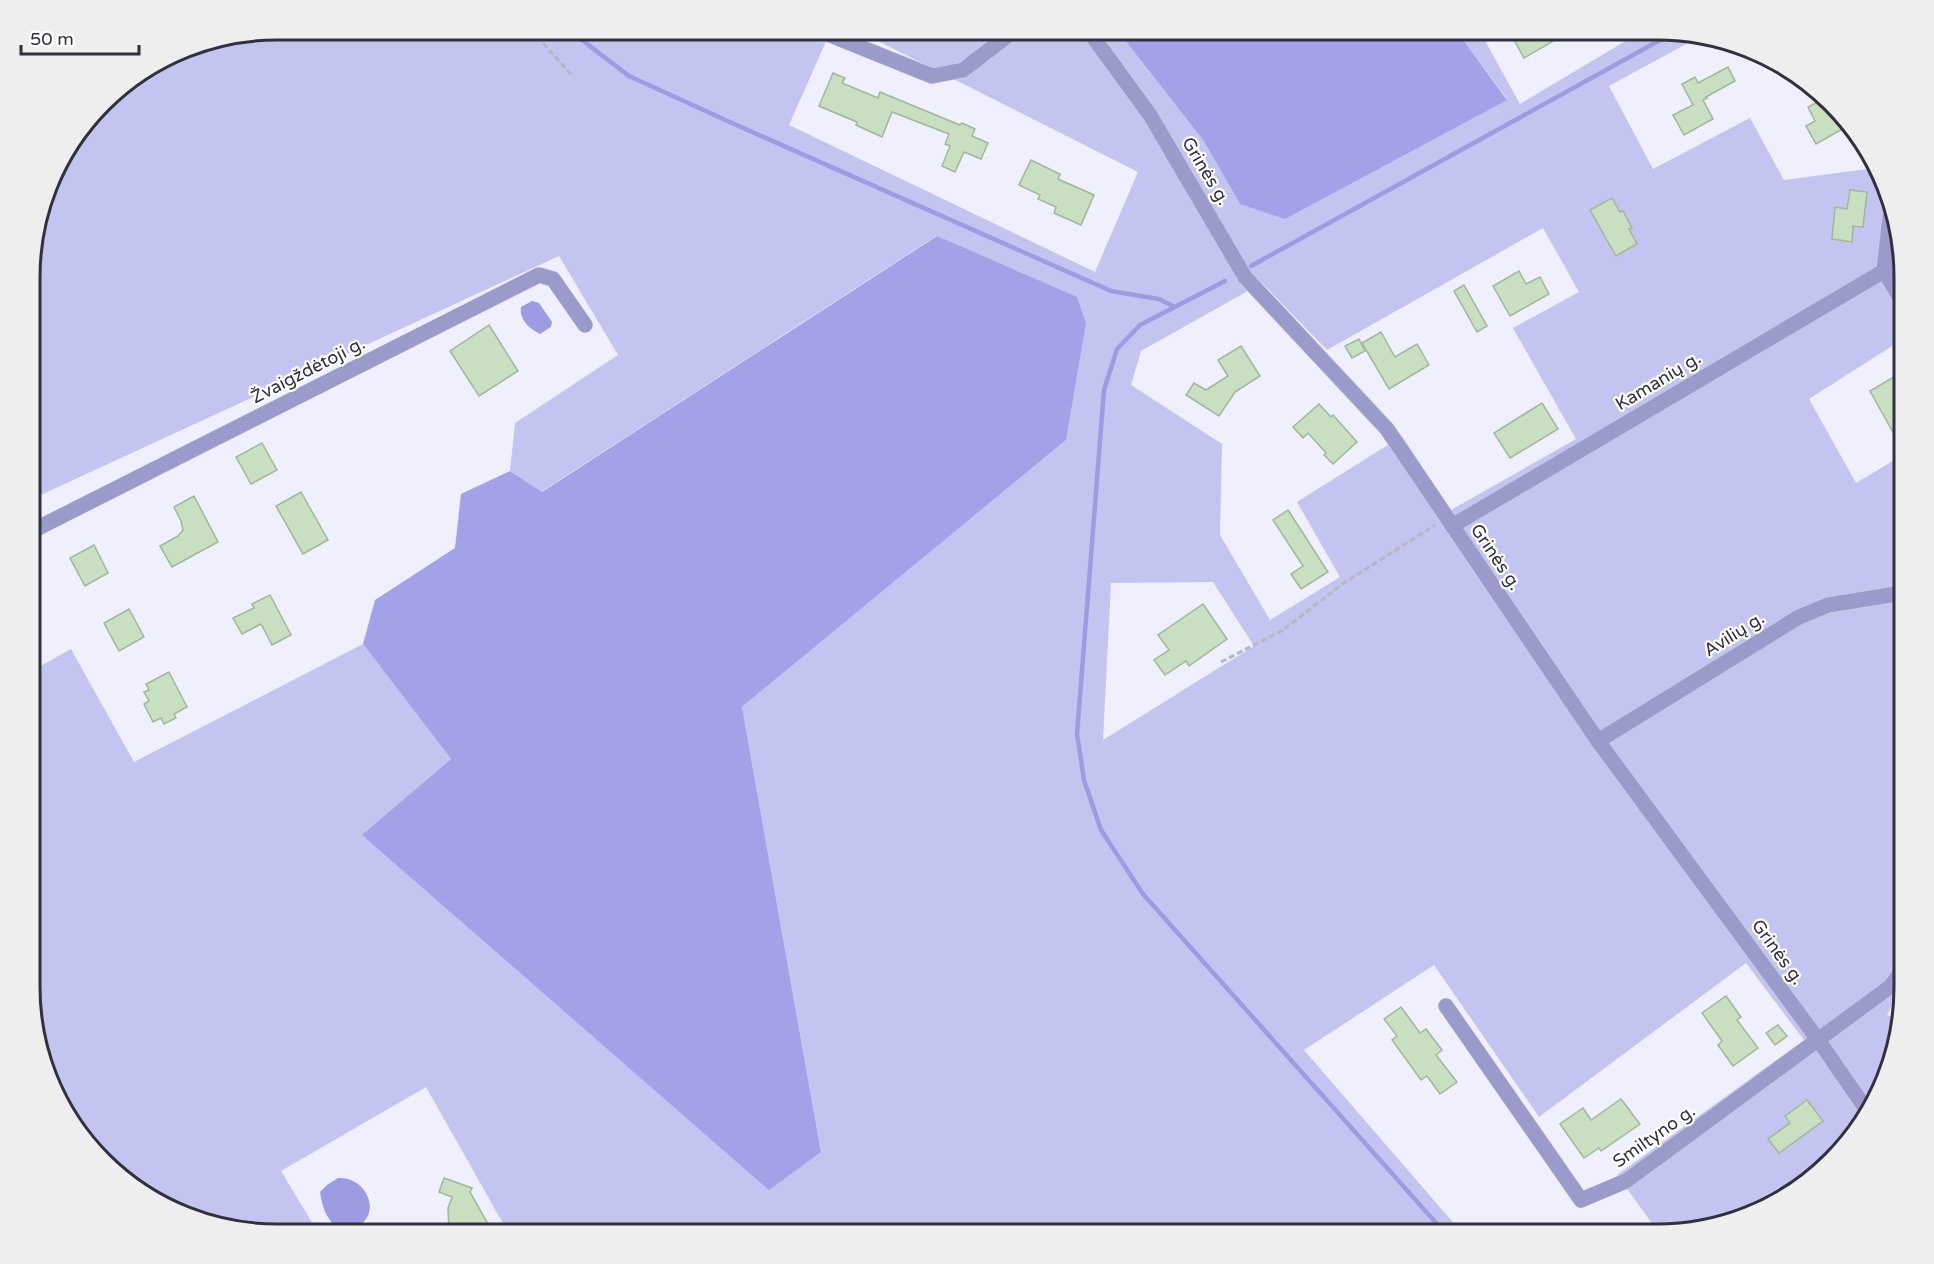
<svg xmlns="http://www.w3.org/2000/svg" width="1934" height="1264" viewBox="0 0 1934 1264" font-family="'Varela Round',sans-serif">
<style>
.green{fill:#c4c4f1;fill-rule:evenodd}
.forest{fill:#a3a2e8}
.water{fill:#9d9be1}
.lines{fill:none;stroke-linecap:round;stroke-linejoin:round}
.stream{stroke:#9d9be1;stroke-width:4.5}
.building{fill:#c8dfc1;stroke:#a1b799;stroke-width:1.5}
.minor-casing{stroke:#cdcddb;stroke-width:16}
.path{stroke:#b6b6c4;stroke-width:3;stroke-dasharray:6 3;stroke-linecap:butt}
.minor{stroke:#9a9acb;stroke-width:15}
.labels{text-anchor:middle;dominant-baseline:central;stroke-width:4.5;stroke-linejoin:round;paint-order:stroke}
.street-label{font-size:18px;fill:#30303e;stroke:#fefefe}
.rim{fill:none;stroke:#30303e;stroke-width:3}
</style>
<rect width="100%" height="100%" fill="#efeffd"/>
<!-- green -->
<path class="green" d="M277,30H831L789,125L1095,272L1138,172L856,30H1117L1203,140L1240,204L1507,99L1456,30H1479L1520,104L1644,30H1657L1699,37L1609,86L1653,169L1750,118L1784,180L1875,168L1903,261V339L1809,399L1856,483L1903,455V984L1887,1015L1900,1019L1891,1066L1862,1124L1780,1201L1673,1233H1659L1617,1175L1804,1040L1746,963L1539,1117L1434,965L1304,1050L1463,1234H509L426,1087L281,1171L319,1234H277L198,1221L140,1192L70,1117L60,1101L32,1019V671L71,649L134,762L363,644L451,759L363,835L821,1151L742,707L1066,440L936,236L541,492L510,471L515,423L618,355L559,256L32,499V245L56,168L114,92L183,49ZM1543,228L1579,292L1513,328L1576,439L1451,510L1402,436L1297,502L1340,577L1270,620L1220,535L1222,444L1131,385L1141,351L1262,283L1327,350ZM1213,582L1254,646L1103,740L1111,583Z"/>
<!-- forest -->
<g class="forest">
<polygon points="1117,30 1456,30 1507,100 1285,219 1240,204 1203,140"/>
<polygon points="937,236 1077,297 1086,323 1066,440 742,707 821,1152 769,1190 362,835 451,759 363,644 375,600 455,548 461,494 510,471 542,492"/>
</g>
<!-- water -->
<g class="water">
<path d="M532,301L539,303L552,322L551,327L540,334C530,329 519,320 521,307Z"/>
<path d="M338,1178C371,1176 388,1227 340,1231C326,1218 323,1210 320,1192L327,1185Z"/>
</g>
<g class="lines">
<!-- stream -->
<g class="stream">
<polyline points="569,30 629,76 732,123 1111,291 1159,299 1173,306"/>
<polyline points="1251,266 1673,33"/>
<polyline points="1225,281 1140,325 1117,349 1104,390 1077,734 1084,780 1101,830 1143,894 1446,1234"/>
</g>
</g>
<!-- building -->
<g class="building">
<polygon points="1531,30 1549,30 1555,40 1524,58 1513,38"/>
<polygon points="1728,67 1735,81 1706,97 1707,98 1703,100 1713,119 1684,135 1673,115 1693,105 1682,84 1695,77 1698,83"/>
<polygon points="833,73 845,78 842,83 878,98 880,92 960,125 962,123 975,129 972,136 988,143 981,159 964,152 955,172 942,166 950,146 945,144 949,134 892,112 882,137 856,125 857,122 819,106"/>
<polygon points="1821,100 1846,127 1816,144 1806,126 1815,121 1808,107"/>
<polygon points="1031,160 1060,174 1058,179 1094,195 1081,225 1054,213 1056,207 1038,199 1040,195 1019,185"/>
<polygon points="1850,190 1867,192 1863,227 1853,226 1852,242 1832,239 1835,207 1847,209"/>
<polygon points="1612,198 1620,212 1623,211 1632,228 1629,229 1637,244 1616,256 1590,210"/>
<polygon points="1519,271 1526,284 1540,277 1549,294 1510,316 1493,286"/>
<polygon points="1464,285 1487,326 1477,332 1454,291"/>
<polygon points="489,325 518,371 479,396 450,351"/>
<polygon points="1381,332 1395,357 1417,344 1429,365 1389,389 1362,343"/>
<polygon points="1359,339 1365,351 1352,358 1345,346"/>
<polygon points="1241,346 1260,376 1235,392 1219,416 1186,395 1194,383 1206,390 1228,376 1218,360"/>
<polygon points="1897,375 1903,386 1903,450 1870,391"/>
<polygon points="1542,403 1558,429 1510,458 1494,433"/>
<polygon points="1319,404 1331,417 1333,415 1357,442 1333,464 1324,455 1326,453 1308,433 1303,438 1293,427"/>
<polygon points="262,443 277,470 251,484 236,457"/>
<polygon points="301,492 328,540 303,554 276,506"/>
<polygon points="194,496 218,542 172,567 160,546 178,536 183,530 181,521 174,507"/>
<polygon points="1288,510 1328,572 1301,589 1291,574 1303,566 1273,520"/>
<polygon points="94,545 108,573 85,586 70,558"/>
<polygon points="270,595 291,635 272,645 261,624 242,634 233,618 254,608 252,604"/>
<polygon points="1203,604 1227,639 1189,666 1186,661 1165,675 1154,660 1169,650 1158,635"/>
<polygon points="129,609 144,637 119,651 104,623"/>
<polygon points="169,672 187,707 174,714 176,718 164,724 161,718 153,722 144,704 149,701 144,692 149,690 146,684"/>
<polygon points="1726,996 1741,1017 1737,1020 1758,1048 1733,1066 1718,1045 1722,1041 1702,1013"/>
<polygon points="1401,1007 1420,1033 1426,1029 1442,1050 1436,1055 1457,1082 1440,1094 1427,1076 1421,1080 1392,1040 1397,1036 1384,1019"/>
<polygon points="1778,1025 1787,1036 1775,1045 1766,1033"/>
<polygon points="1621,1099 1640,1124 1601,1151 1599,1148 1584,1158 1560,1124 1583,1108 1591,1120"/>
<polygon points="1807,1100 1823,1121 1779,1153 1768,1139 1790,1123 1785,1116"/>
<polygon points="444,1178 472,1188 470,1192 488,1224 471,1234 449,1234 448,1208 452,1197 439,1192"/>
</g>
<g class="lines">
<defs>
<g id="minor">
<polyline points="818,30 932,76 963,70 1015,30"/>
<polyline points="1088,30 1150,115 1245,277 1387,429 1598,741 1819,1041 1868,1112"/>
<polyline points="1890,217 1884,271 1903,303"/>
<polyline points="1452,526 1884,271"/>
<polyline points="32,531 539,275 553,279 585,325"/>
<polyline points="1598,741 1799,617 1828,605 1903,593"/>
<polyline points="1446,1006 1581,1200 1626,1181 1891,986 1903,969"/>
</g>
</defs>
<!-- minor casing -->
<use href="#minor" class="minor-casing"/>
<!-- path -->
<g class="path">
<polyline points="531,30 571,74"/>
<polyline points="1221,662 1283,630 1344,583 1435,525"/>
</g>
<!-- minor -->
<use href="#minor" class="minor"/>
</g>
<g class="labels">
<!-- street labels -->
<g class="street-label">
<text transform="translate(1206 171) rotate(59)">Grinės g.</text>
<text transform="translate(308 370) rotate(-27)">Žvaigždėtoji g.</text>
<text transform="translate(1658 381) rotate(-31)">Kamanių g.</text>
<text transform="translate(1496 557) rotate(56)">Grinės g.</text>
<text transform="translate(1734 634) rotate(-32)">Avilių g.</text>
<text transform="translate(1778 952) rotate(54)">Grinės g.</text>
<text transform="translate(1654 1136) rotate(-35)">Smiltyno g.</text>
</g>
</g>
<!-- crop -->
<path d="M0 0H1934V1264H0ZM277 40H1657A237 237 0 0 1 1894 277V987A237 237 0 0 1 1657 1224H277A237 237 0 0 1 40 987V277A237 237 0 0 1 277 40Z" fill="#eeeeef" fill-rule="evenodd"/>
<path class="rim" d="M277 40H1657A237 237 0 0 1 1894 277V987A237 237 0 0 1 1657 1224H277A237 237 0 0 1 40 987V277A237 237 0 0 1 277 40Z"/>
<!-- scale -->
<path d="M21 45v9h118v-9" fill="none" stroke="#30303e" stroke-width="3"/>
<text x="30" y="45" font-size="18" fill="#30303e" stroke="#fefefe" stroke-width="4.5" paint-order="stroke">50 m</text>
</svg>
